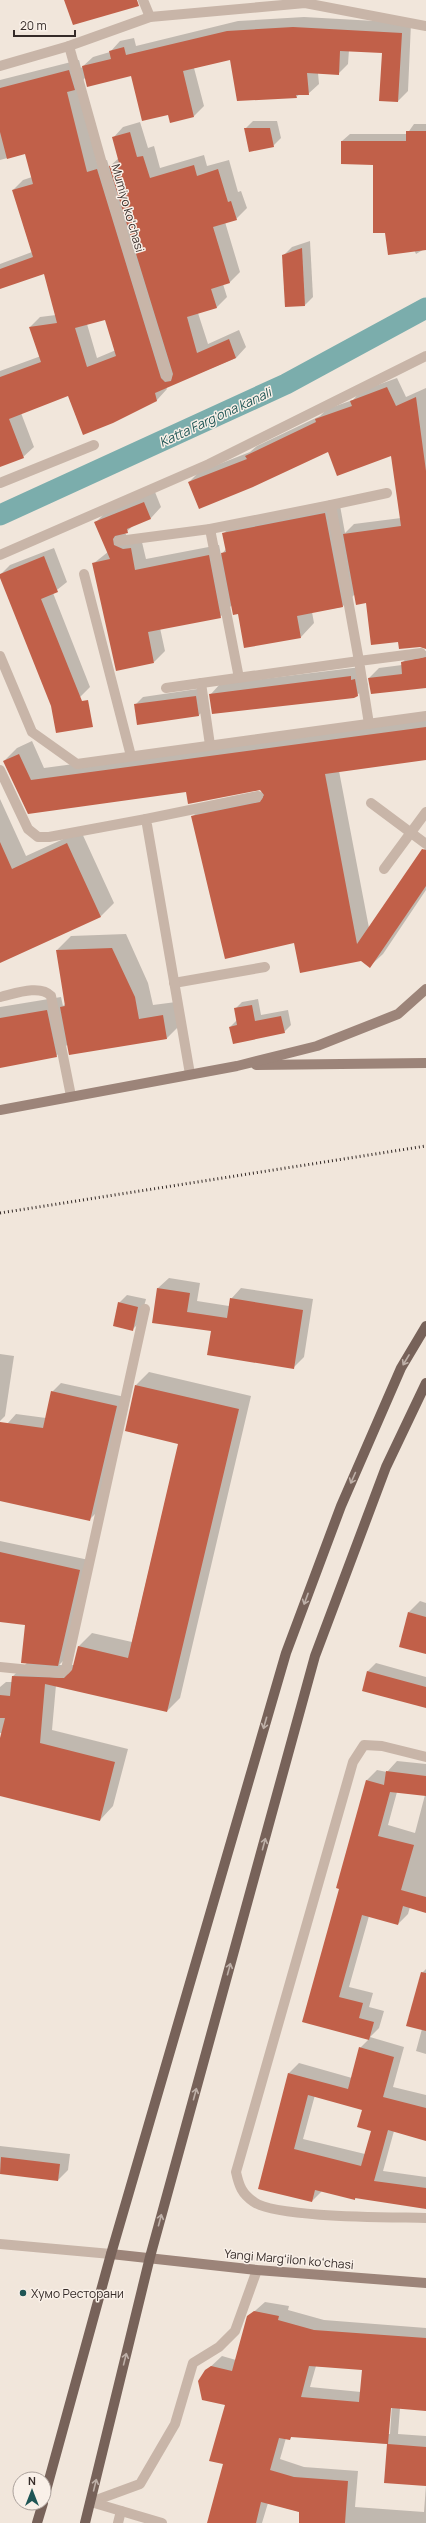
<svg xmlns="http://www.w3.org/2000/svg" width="426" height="2523" viewBox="0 0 426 2523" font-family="Manrope,sans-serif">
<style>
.shadow{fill:#0003;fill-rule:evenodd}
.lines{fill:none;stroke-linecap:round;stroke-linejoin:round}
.canal{stroke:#7badac;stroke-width:21}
.building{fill:#c16049;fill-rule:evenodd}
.lane{stroke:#c8b5a8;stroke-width:10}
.street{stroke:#c8b5a8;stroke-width:10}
.secondary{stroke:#9c8479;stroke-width:10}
.primary{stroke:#776259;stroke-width:10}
.rail{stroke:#352b28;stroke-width:3;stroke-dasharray:1 3;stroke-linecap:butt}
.oneway{stroke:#beb0a8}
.poi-dot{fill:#1f5555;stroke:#f9f0e8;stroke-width:1.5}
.labels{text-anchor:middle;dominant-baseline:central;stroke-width:3;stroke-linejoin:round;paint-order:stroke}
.street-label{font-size:12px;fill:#352b28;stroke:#f9f0e8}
.poi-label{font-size:12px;fill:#352b28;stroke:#f9f0e8;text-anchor:start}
.water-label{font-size:13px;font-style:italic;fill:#1f5555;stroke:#f9f0e8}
</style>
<rect width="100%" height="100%" fill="#f1e6db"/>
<!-- shadow -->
<g class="shadow">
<path d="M304,17L411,23L408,91L398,101L383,52L349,50L348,64L338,74L318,73L319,84L308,94H300L296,97L231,58L194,68L204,106L194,116L171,122L169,113L132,74L86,77L78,85L97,162L107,160L109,167L119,158L113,138L123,127L140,122L148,148L154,146L160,168L204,155L207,166L229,160L238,192L241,191L247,208L236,219L225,222L240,272L230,282L223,284L227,297L217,307L198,313L208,344L239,330L246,347L236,358L166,387L167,389L157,400L112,422L69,395L21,413L34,447L23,457L0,466V371L41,356L30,327L40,317L56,315L45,273L0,288V264L32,252L13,190L23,180L32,177L26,153L0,160V80L79,60L81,68L93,57L110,52L120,41L134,38L136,46L238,21ZM106,319L116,350L97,358L87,324Z"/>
<polygon points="253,121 277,121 281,138 273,146 245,129"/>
<polygon points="414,124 426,124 426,248 416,254 374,164 342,141 350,134 407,134"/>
<polygon points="310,241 313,297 305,305 284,255 292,247"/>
<polygon points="397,378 406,397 426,388 426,648 399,641 367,602 355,594 342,607 312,612 314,623 301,637 238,613 232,605 220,617 160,628 165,651 154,662 94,563 108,552 95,523 106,512 155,492 161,507 151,518 134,525 125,533 127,536 141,538 146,559 219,545 221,555 226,549 223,534 237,520 339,500 345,533 354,524 401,518 392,455 328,451 189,482 199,472 250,452 257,446 320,416 327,409 353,400 361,391"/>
<polygon points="54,548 67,582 53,593 90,687 80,697 0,575 10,565"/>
<polygon points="426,651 426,687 369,678 379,668 402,665 402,663 412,652"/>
<polygon points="361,667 368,685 357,695 210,695 220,684"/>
<polygon points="204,688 207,707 199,715 135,705 143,697"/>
<polygon points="426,717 426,759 339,771 369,928 426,847 426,890 383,954 370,966 361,960 295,941 192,817 205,804 263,792 261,789 186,791 28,812 4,761 17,748 32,741 44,768"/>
<polygon points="0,799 26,856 81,831 114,903 101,916 0,962"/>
<polygon points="126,934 148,983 153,1005 176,1002 180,1025 166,1039 68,1044 56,1056 0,1066 0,1007 61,997 63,1006 66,1003 57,950 71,936"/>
<polygon points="258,999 261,1015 288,1010 291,1025 284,1032 230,1027 237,1020 235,1009 242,1002"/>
<polygon points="169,1278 200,1283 197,1301 229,1306 231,1299 241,1288 313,1299 304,1357 293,1368 212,1330 153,1322 158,1288"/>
<polygon points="127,1295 146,1299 140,1322 132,1330 119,1303"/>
<polygon points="0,1354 14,1356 5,1416 0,1421"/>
<polygon points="149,1372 251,1396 180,1698 167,1711 56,1685 52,1730 128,1749 113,1806 100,1820 0,1794 0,1742 2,1733 0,1733 0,1687 6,1682 13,1682 13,1676 28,1662 26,1624 0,1621 0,1541 89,1560 70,1654 59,1665 74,1665 79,1646 92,1633 132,1642 179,1443 136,1385"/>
<polygon points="61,1383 125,1397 98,1511 89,1520 0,1500 0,1471 8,1423 16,1414 46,1418 52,1392"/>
<polygon points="420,1601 426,1603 426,1653 409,1612"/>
<polygon points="376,1663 426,1677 426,1707 363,1690 368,1671"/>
<path d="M397,1761L426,1764V1912L410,1907L408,1914L398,1924L369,1916L349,1987L373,1993L369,2007L384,2011L379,2028L370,2037L404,2047L393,2087L426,2095V2140L394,2131L383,2171L426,2177V2208L357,2197L355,2199L322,2191L312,2201L260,2188L289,2073L299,2063L352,2078L360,2048L369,2039L304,2021L341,1888L367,1780L377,1770L387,1772ZM397,1792L425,1795L415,1833L388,1825ZM315,2095L363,2109L372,2130L365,2154L303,2139Z"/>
<polygon points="426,1969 426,2054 416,2051 422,2029 422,1973"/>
<polygon points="0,2141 0,2146 70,2154 68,2170 58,2180 0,2173"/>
<path d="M265,2302L289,2306L288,2310L324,2320L426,2328V2410L400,2408L398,2434L426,2436V2523H300V2512L268,2503L262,2523H217L224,2464L226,2405L206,2371L222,2356L236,2360L248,2317ZM316,2366L363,2369L361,2392L310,2387ZM390,2403L392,2404L390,2434H388ZM292,2436L388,2444L385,2482L426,2485L424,2512L355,2507L358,2471L304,2467L280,2459L286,2438L289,2439Z"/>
</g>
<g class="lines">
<!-- canal -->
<polyline class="canal" points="0,515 286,384 426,308"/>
</g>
<!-- building -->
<g class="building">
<polygon points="64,0 137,0 139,6 73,25"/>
<polygon points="293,27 402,33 398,102 379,101 382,53 340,51 339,75 307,73 309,95 296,95 297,98 237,101 230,60 183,71 194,117 170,123 168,115 142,121 131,76 87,87 82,66 111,59 109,51 124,47 126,55 227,31"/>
<path d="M69,70L75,90L67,92L87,172L97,169L161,378L165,382L171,381L173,374L109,166L119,163L112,137L130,132L137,157L143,156L150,178L194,165L197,176L218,169L228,202L231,201L237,220L213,227L230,283L211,289L217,308L187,317L197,353L229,339L236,358L155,393L157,401L113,423L83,435L68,396L9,419L24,458L0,467V377L41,362L29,327L57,323L44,274L0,289V269L33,257L12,190L33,184L25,154L7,159L0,132V88ZM105,320L116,356L87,367L75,328Z"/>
<polygon points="244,128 270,128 274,147 249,152"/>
<polygon points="406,131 426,131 426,250 388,255 385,233 373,233 373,165 341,164 341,141 406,141"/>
<polygon points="302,248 305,306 285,307 282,255"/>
<polygon points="387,387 396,406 416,397 426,471 426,649 420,647 399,649 398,642 371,645 366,603 356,605 343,534 401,526 391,456 337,476 328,452 253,487 199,509 188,482 247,459 245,456 316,422 315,419 352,406 350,401"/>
<polygon points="144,502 151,519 127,529 128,533 115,536 113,539 114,545 123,549 131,548 135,570 209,555 221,618 148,632 154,663 116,671 92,563 110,559 94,522"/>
<polygon points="325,513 343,607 297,616 301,638 244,648 238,614 233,615 221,553 226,552 222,533"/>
<polygon points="44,556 58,592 41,599 82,701 88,700 93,727 56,733 51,706 0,578 0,574"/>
<polygon points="426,657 426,688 371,694 368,678 402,674 401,662"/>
<polygon points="351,676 351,680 355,679 358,696 354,698 212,714 209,694"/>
<polygon points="196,696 199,716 137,725 134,704"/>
<polygon points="426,727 426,760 325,774 357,944 422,849 426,850 426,886 370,968 361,961 300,973 294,943 225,959 191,816 260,802 264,795 260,790 188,804 186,792 28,814 3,761 19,754 31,780"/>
<polygon points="0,842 12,869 67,843 101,917 0,963"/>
<polygon points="112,948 135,997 139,1019 163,1015 167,1039 69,1055 60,1007 65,1006 56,950"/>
<polygon points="252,1005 255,1021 281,1016 285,1033 233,1044 229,1027 237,1025 234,1008"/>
<polygon points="47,1010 57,1057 0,1068 0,1018"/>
<polygon points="157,1288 190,1293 187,1312 227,1318 230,1298 303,1310 294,1369 207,1355 211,1331 152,1323"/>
<polygon points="118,1302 138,1307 133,1331 113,1326"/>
<polygon points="135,1385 239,1409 167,1712 45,1684 40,1743 115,1762 100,1821 0,1796 0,1738 5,1718 0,1718 0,1695 10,1696 12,1676 64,1678 72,1670 78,1646 128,1658 178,1444 125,1431"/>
<polygon points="51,1391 117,1406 90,1521 0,1501 0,1422 43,1428"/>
<polygon points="0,1552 80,1570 58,1666 21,1663 25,1625 0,1622"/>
<polygon points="408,1612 426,1617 426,1654 399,1647"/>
<polygon points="367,1671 426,1687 426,1708 362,1691"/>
<polygon points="386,1771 426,1776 426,1796 390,1792 378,1836 414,1845 401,1890 426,1897 426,1913 403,1906 398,1925 362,1915 339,1997 363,2003 359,2018 374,2022 369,2040 302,2022 339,1889 336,1888 366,1780 384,1785"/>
<polygon points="421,1972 426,1973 426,2031 406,2026"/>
<path d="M359,2047L394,2057L383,2097L426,2108V2141L388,2130L374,2181L426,2188V2209L355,2198V2200L315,2190L312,2202L258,2189L288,2073L348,2089ZM308,2095L362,2110L357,2127L371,2131L361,2166L294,2149Z"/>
<polygon points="1,2157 60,2164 58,2181 0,2174"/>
<path d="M254,2311L279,2316L278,2320L314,2330L426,2338V2411L391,2408L388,2444L426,2447V2486L384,2483L387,2444L291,2437L290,2440L279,2438L270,2470L294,2477L348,2481L345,2523H299V2512L261,2502L256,2523H207L223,2464L209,2461L225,2405L202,2400L198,2381L205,2370L211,2366L232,2371L247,2316ZM309,2366L362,2370L359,2402L301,2397Z"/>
</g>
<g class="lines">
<!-- lane -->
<g class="lane">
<polyline points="210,529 239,678"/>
<polyline points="119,541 210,529 331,505"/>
<polyline points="0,555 209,464 426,356"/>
<polyline points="84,574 131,756"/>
<polyline points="201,683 210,745"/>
<polyline points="166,688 359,661 331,505 387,493"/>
<polyline points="369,724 359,661 421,653"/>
<polyline points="0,770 28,829 38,837 49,837 146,819"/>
<polyline points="371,803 426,844"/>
<polyline points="384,869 426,812"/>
<polyline points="174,983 265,967"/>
<path d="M0,997C14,994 40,984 51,996L71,1096"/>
<polyline points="190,1074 146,819 258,796"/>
<polyline points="91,2502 140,2484 175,2424 193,2363 219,2347 235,2331 257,2270"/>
<polyline points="118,2523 121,2511"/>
</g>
<!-- street -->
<g class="street">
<polyline points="143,0 150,17"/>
<polyline points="69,46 110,192 167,376"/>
<polyline points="0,66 69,46 150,17 305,3 426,26"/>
<polyline points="0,483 94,445"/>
<polyline points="0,656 32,732 77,764 426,716"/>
<polyline points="0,1667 60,1673 66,1669 145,1309"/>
<path d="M426,1757L382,1746L364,1745L353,1762L236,2172C239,2186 242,2194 254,2202C276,2218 393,2217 426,2218"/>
<polyline points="0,2244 111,2254"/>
<polyline points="91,2502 162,2523"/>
</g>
<!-- secondary -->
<g class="secondary">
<polyline points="256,1065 426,1063"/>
<polyline points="0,1110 237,1066 317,1046 398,1014 426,989"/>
<polyline points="111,2254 257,2270 426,2283"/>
</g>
<!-- primary -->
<g class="primary">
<polyline points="44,2498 111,2254 286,1653 341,1506 401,1368 426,1326"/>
<polyline points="37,2523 43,2503"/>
<polyline points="85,2523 150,2257 315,1656 386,1467 426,1383"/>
</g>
<!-- rail -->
<polyline class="rail" points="0,1213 426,1146"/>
</g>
<!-- one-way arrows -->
<defs><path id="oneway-shaft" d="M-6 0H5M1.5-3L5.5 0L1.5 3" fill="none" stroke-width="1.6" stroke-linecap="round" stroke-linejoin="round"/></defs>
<g class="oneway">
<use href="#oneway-shaft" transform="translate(406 1360) rotate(121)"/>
<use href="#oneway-shaft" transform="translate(353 1478) rotate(114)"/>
<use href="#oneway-shaft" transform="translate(306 1599) rotate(110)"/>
<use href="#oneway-shaft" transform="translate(265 1723) rotate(106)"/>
<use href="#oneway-shaft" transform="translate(264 1844) rotate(-75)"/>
<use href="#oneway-shaft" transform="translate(229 1969) rotate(-75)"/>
<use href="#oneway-shaft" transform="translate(195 2094) rotate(-75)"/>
<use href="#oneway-shaft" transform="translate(160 2220) rotate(-75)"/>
<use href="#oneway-shaft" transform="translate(125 2359) rotate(-76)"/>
<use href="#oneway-shaft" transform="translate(95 2485) rotate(-76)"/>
</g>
<!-- markers -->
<circle class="poi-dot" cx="23" cy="2293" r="4"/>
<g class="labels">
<!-- street labels -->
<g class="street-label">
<text transform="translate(128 208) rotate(74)">Mumiyo koʻchasi</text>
<text transform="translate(289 2259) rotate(5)">Yangi Margʻilon koʻchasi</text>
</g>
<!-- poi labels -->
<g class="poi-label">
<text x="31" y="2293">Хумо Ресторани</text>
</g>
<!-- water labels -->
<g class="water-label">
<text transform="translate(215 417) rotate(-25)">Katta Farg'ona kanali</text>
</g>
</g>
<!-- north arrow -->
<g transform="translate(32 2491)"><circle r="19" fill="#f9f0e8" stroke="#aba19b"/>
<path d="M0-3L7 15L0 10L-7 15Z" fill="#1f5555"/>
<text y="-6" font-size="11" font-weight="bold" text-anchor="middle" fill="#352b28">N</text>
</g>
<!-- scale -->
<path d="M14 30v6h61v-6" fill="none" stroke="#352b28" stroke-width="2"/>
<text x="20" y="30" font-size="12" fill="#352b28" stroke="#f9f0e8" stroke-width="3" paint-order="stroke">20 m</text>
</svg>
